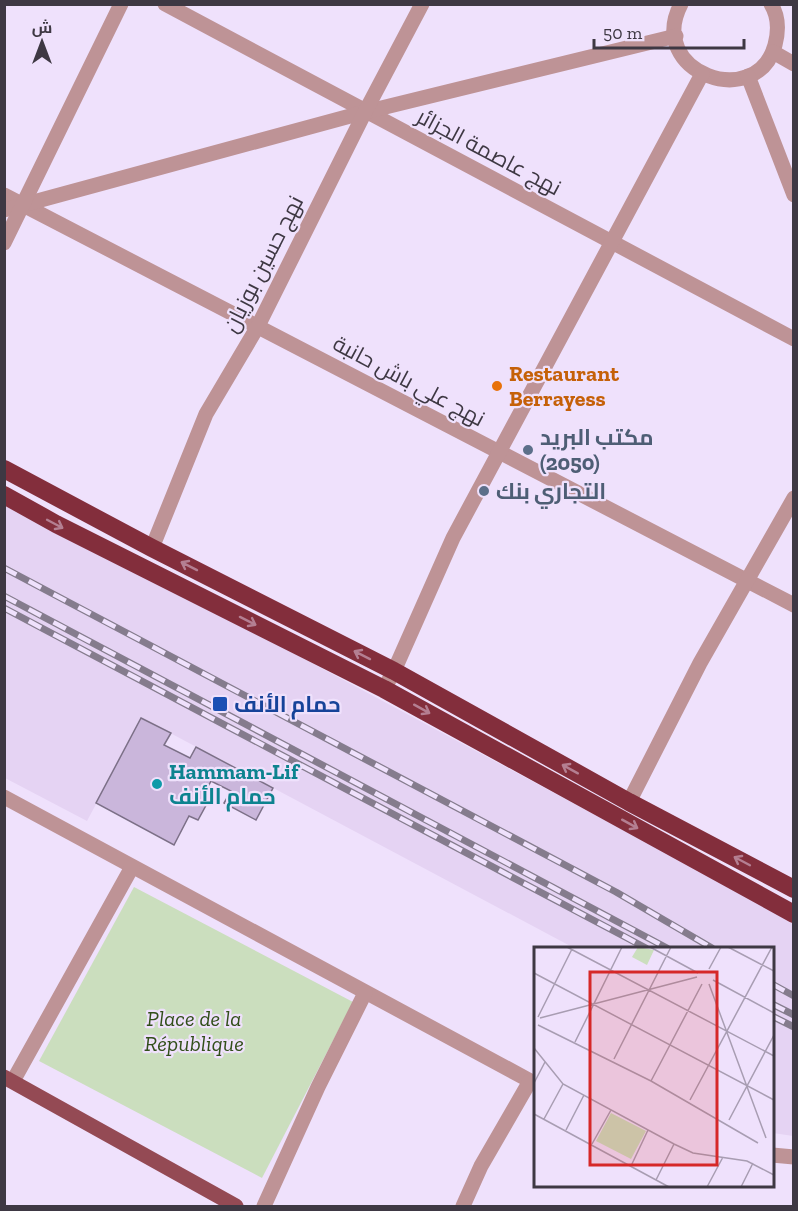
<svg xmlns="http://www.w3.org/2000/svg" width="798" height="1211" viewBox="0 0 798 1211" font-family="'Zilla Slab',Cairo,serif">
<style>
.built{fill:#e5d3f3}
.green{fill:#cbdebe}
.building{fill:#cab6db;stroke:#7c7087;stroke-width:1.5}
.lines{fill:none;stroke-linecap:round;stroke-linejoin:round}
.minor{stroke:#be9396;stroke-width:15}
.major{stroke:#944a54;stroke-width:15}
.highway{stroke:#832e3c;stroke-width:18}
.rail-casing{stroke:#857c8d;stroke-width:7}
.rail{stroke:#efe1fc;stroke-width:4.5;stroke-dasharray:14;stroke-linecap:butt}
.oneway{stroke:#b47f92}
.food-dot{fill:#e8710a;stroke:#efe1fc;stroke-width:2}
.service-dot{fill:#5c6f8a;stroke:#efe1fc;stroke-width:2}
.transit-dot{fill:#1a4fb4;stroke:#efe1fc;stroke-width:2}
.culture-dot{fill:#0f9aa8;stroke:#efe1fc;stroke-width:2}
.labels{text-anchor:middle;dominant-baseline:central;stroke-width:4.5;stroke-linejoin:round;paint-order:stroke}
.street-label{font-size:22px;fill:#3e3843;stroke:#efe1fc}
.food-label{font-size:22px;font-weight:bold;fill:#c56008;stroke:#efe1fc;text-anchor:start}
.service-label{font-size:22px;font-weight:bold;fill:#4e5e75;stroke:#efe1fc;text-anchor:start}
.transit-label{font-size:22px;font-weight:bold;fill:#164399;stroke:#efe1fc;text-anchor:start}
.culture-label{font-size:22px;font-weight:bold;fill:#0d838f;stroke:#efe1fc;text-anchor:start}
.park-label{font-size:22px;font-style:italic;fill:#324f1a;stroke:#efe1fc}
.inset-road{fill:none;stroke:#a89db2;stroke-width:1.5}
.view{fill:#d62828;fill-opacity:0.15;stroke:#d62828;stroke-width:3}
.inset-edge{fill:none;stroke:#3e3843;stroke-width:3}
</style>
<rect width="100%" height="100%" fill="#efe1fc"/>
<!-- built -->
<polygon class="built" points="4,498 793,921 793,1136 773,1133 772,948 574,948 142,718 87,821 5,778"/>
<!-- green -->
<polygon class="green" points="134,887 353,1002 262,1178 39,1061"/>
<!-- building -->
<polygon class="building" points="141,718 171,733 164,745 190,758 196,747 273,788 256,820 224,803 231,791 211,781 204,795 210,798 198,820 189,816 174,845 96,803"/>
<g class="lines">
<!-- minor -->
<g class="minor">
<polyline points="165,4 794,339"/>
<path d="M681,4C645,73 757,112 775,45C779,30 779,17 771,4"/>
<polyline points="773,52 794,64"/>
<polyline points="748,76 794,195"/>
<polyline points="4,195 794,605"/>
<polyline points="4,210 365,112 676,36"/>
<polyline points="4,243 121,4"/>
<polyline points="152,548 206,414 258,326 365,112 422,4"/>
<polyline points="384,689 394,671 453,538 702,74"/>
<polyline points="4,797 536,1084"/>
<polyline points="629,802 700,663 794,498"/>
<polyline points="13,1081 132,867"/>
<polyline points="772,1155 794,1157"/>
<polyline points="264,1206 318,1087 365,993"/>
<polyline points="463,1206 481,1166 530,1081"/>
</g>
<!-- major -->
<polyline class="major" points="4,1077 236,1206"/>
<!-- highway -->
<g class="highway">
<polyline points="4,469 152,548 394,671 629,802 794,889"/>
<polyline points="4,495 56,524 384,689 794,914"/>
</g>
<defs>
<g id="rail">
<polyline points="4,568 616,892 712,948"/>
<polyline points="4,596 667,948"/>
<polyline points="4,608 646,948"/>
<polyline points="772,984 794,996"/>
<polyline points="772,1004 794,1015"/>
<polyline points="772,1016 794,1027"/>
</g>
</defs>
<!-- rail casing -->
<use href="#rail" class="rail-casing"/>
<!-- rail -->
<use href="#rail" class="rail"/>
</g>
<!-- one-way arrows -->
<defs><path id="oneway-shaft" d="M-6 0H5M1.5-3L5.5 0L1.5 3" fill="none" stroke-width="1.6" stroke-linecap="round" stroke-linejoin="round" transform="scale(1.5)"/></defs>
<g class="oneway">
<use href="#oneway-shaft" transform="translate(55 524) rotate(28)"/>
<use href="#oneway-shaft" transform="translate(189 566) rotate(-153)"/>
<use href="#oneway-shaft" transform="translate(248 621) rotate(27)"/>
<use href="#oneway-shaft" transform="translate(362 655) rotate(-153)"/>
<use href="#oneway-shaft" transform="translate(422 709) rotate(29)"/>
<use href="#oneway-shaft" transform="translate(570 769) rotate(-151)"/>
<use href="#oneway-shaft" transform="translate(630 824) rotate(29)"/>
<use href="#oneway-shaft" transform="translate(742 861) rotate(-152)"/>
</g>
<!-- markers -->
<circle class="food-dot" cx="497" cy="386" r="6"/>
<g class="service-dot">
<circle cx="528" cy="450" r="6"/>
<circle cx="484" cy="491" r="6"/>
</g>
<rect class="transit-dot" x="212" y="696" width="16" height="16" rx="3"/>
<circle class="culture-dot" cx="157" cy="784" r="6"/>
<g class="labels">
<!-- street labels -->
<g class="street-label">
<text transform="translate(489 152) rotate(28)">نهج عاصمة الجزائر</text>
<text transform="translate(263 264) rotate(-63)">نهج حسين بوزيان</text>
<text transform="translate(409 381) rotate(28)">نهج علي باش حانبة</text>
</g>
<!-- food labels -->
<g class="food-label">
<text x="509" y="373">Restaurant<tspan x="509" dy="25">Berrayess</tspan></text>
</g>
<!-- service labels -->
<g class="service-label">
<text x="540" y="437">مكتب البريد<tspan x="540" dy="25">(2050)</tspan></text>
<text x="496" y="491">التجاري بنك</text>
</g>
<!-- transit labels -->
<g class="transit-label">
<text x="234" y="704">حمام الأنف</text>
</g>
<!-- culture labels -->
<g class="culture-label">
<text x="169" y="771">Hammam-Lif<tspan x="169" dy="25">حمام الأنف</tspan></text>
</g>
<!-- park labels -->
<g class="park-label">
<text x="194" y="1018">Place de la<tspan x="194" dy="25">République</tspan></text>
</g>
</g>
<!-- overview -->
<g transform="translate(534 947)">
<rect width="240" height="240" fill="#efe1fc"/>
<path d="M104,0L120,3L113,18L98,10ZM77,166L112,184L97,212L62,194Z" fill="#cbdebe"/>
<path class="inset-road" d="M33,0L240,109M116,0L164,26M194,0L240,24M175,22L187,0M0,26L240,153M179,33L240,66M175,37L232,191M4,70L38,2M6,71L163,30M4,78L117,134L224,196M41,95L88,0M0,101L29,137L140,197L159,206L213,214L240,228M80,112L137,0M117,134L168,37M0,136L11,115M156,153L238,0M0,167L135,240M10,172L29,137M195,173L240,88M32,183L50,148M58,197L77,163M97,219L114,183M122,233L140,197M173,240L189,210M207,240L219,216"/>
<path class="view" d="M56,25H183V218H56Z"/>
<rect width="240" height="240" class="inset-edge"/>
</g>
<!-- border -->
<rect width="798" height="1211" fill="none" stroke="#3e3843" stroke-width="12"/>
<!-- north arrow -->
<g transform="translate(42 42)" stroke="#efe1fc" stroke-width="4.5" paint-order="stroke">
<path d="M0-4.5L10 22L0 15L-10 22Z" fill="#3e3843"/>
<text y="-9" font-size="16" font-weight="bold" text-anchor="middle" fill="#3e3843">ش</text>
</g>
<!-- scale -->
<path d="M594 39v9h150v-9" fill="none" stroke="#3e3843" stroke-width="3"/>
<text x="603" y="39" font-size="18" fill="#3e3843" stroke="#efe1fc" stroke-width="4.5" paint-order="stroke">50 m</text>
</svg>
